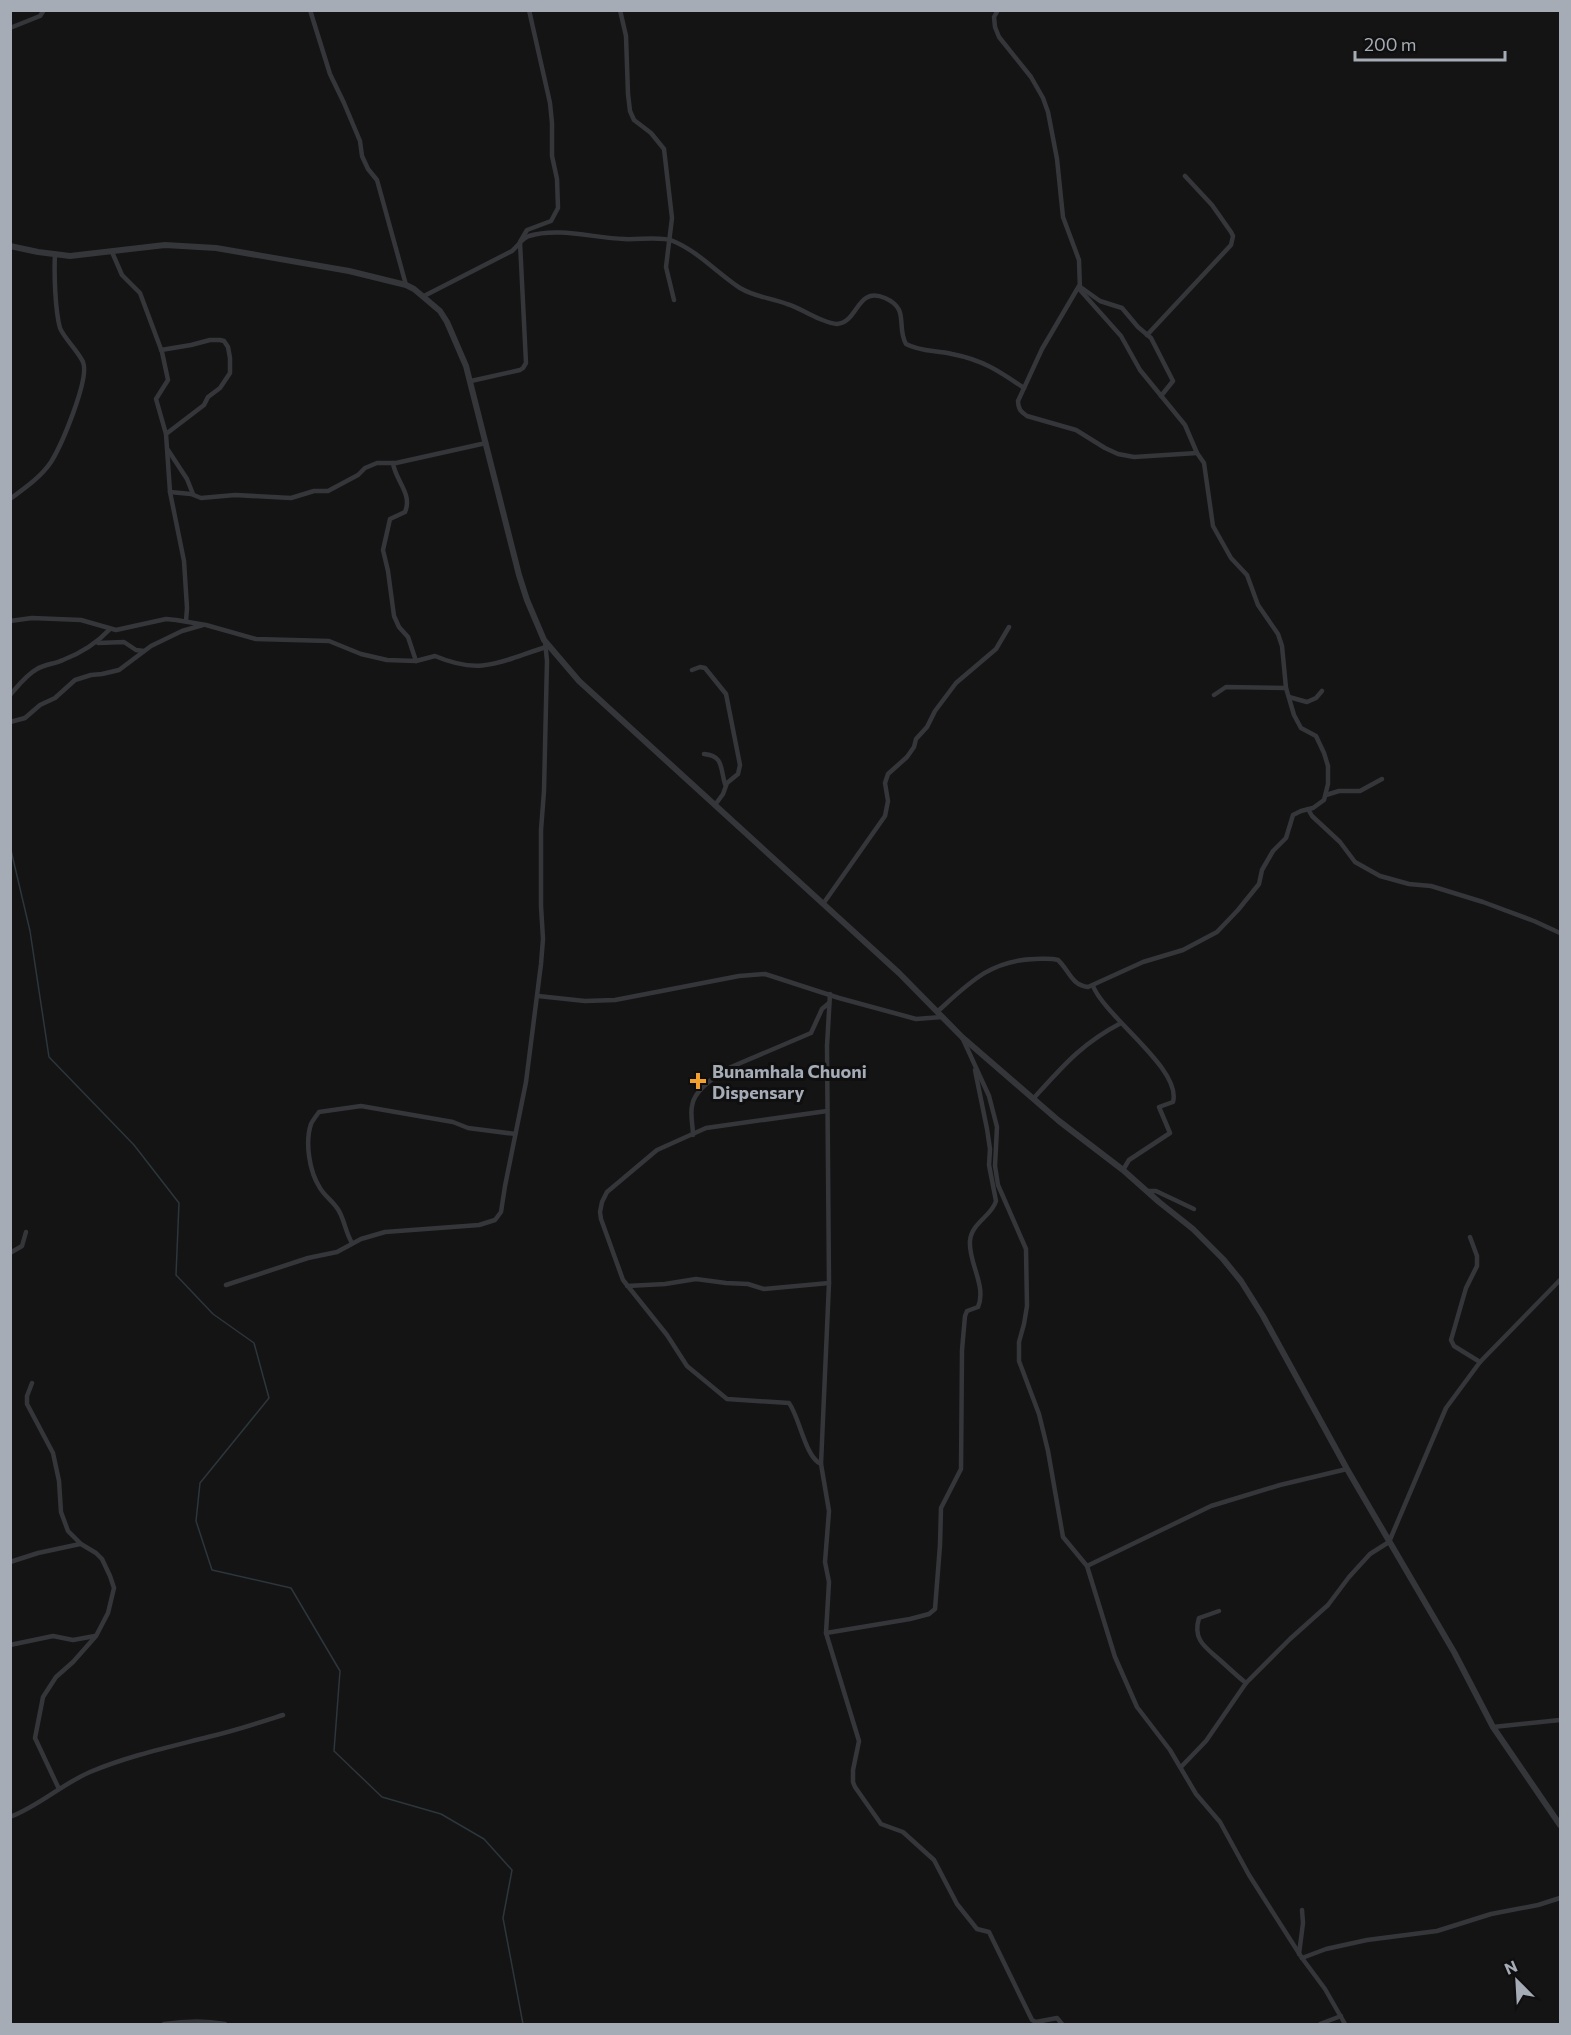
<svg xmlns="http://www.w3.org/2000/svg" width="1571" height="2035" viewBox="0 0 1571 2035" font-family="Commissioner,sans-serif">
<style>
.lines{fill:none;stroke-linecap:round;stroke-linejoin:round}
.stream{stroke:#2c363b;stroke-width:1.5}
.minor{stroke:#35363a;stroke-width:4.5}
.tertiary{stroke:#35363a;stroke-width:6}
.poi-dot{fill:#f2a12f;stroke:#0f0f10;stroke-width:2}
.labels{text-anchor:middle;dominant-baseline:central;stroke-width:6;stroke-linejoin:round;paint-order:stroke}
.poi-label{font-size:18px;font-weight:bold;fill:#a5acb6;stroke:#0f0f10;text-anchor:start}
</style>
<rect width="100%" height="100%" fill="#141415"/>
<g class="lines">
<!-- stream -->
<polyline class="stream" points="10,846 30,931 49,1057 134,1145 179,1203 176,1275 213,1314 254,1343 269,1398 200,1483 196,1521 212,1570 291,1588 340,1671 334,1751 382,1797 441,1814 484,1839 512,1870 503,1918 523,2024"/>
<!-- minor -->
<g class="minor">
<polyline points="310,10 330,74 344,103 360,141 362,156 368,169 377,180 406,285"/>
<polyline points="620,10 626,36 628,94 630,111 634,120 651,133 664,149 672,218 666,267 674,300"/>
<polyline points="10,28 40,16 44,10"/>
<polyline points="112,252 122,275 140,293 162,352 168,380 156,399 166,434 170,492 184,561 187,608 186,621"/>
<path d="M424,296L512,251C518,246 521,239 529,236C558,227 594,238 624,239C637,240 662,236 673,241C699,252 717,273 740,288C755,297 771,298 787,304C798,307 809,315 820,319C825,321 832,324 837,324C859,322 856,286 885,298C910,309 896,326 906,344C921,352 936,350 952,354C983,360 999,371 1024,388"/>
<polyline points="1147,335 1231,245 1233,236 1231,232 1212,205 1185,176"/>
<polyline points="161,350 191,345 210,340 220,340 224,341 228,347 230,358 230,373 220,388 208,397 204,405 166,434"/>
<polyline points="471,381 520,370 523,368 526,363 520,242 527,230 551,221 558,208 557,179 552,156 552,123 550,103 529,10"/>
<path d="M1161,396L1173,381L1151,338L1138,327L1122,308L1100,301L1079,286L1042,349L1018,401C1018,409 1021,412 1027,416L1076,430L1105,448L1118,454L1134,457L1197,453"/>
<polyline points="168,450 187,479 193,494"/>
<path d="M393,463C395,480 413,494 405,512L390,519L383,550L388,571L394,616L399,627L408,637L416,661"/>
<polyline points="170,492 191,494 201,498 235,495 291,498 314,491 328,491 358,475 365,468 377,463 396,463 486,443"/>
<path d="M10,499C25,488 41,477 51,462C61,446 90,379 83,362C78,351 64,338 60,328C55,310 54,273 55,254"/>
<path d="M10,621L32,618L81,620L116,630L166,619L176,620L206,625L256,639L329,641L361,654L387,660L416,661L435,656C482,676 501,661 546,647"/>
<polyline points="98,643 124,642 136,650 144,651"/>
<polyline points="692,670 700,667 705,668 726,694 740,765 738,774 727,783 723,794 715,805"/>
<path d="M10,695C18,686 26,675 37,669C45,664 55,664 63,660C81,653 97,643 110,629"/>
<polyline points="1214,695 1226,687 1286,688"/>
<polyline points="1289,697 1307,702 1316,698 1322,691"/>
<polyline points="10,722 25,718 40,705 55,698 75,680 91,675 102,674 119,670 151,646 182,631 203,625"/>
<path d="M704,754C724,756 720,768 725,784"/>
<polyline points="1326,795 1339,791 1360,791 1382,779"/>
<polyline points="1308,809 1312,816 1340,842 1355,862 1380,876 1409,884 1431,886 1483,902 1534,921 1560,933"/>
<polyline points="823,904 885,816 888,801 885,783 888,774 907,757 914,747 916,739 927,727 935,711 956,683 996,649 1009,627"/>
<path d="M1093,986C1106,1018 1182,1069 1173,1102L1159,1107L1170,1133L1129,1160L1123,1170"/>
<polyline points="830,994 827,1046 829,1283 821,1464 829,1511 825,1562 829,1582 826,1633 859,1741 853,1770 853,1782 855,1787 881,1824 903,1832 934,1860 957,1904 977,1929 989,1932 1032,2020 1036,2022 1057,2018 1062,2024"/>
<polyline points="538,996 585,1001 615,1000 739,976 765,974 839,998 916,1019 942,1017"/>
<path d="M937,1012C968,984 990,960 1035,959C1043,959 1051,958 1058,960C1069,970 1071,985 1088,987L1143,962L1183,950L1217,932L1238,910L1259,884L1262,870L1273,851L1286,838L1293,815L1301,811L1313,808L1324,800L1328,784V766L1324,753L1316,736L1301,728L1294,715L1286,688L1282,646L1278,634L1258,605L1247,575L1231,558L1213,526L1204,463L1197,453L1185,425L1140,370L1121,336L1080,290L1079,260L1063,217L1057,159L1048,112L1043,98L1031,77L999,37L995,27L994,17L998,10"/>
<polyline points="962,1037 989,1096 997,1127 995,1166 998,1185 1026,1249 1027,1306 1024,1324 1019,1342 1019,1361 1039,1414 1048,1451 1063,1537 1087,1566 1115,1657 1137,1707 1170,1750 1196,1794 1220,1822 1249,1875 1302,1958 1325,1989 1345,2024"/>
<path d="M1033,1099C1063,1066 1081,1044 1121,1023"/>
<path d="M693,1135C693,1126 690,1115 692,1106C694,1089 717,1075 731,1067L811,1033L822,1009L829,1003"/>
<polyline points="1146,1191 1156,1191 1194,1209"/>
<polyline points="1470,1237 1477,1256 1477,1266 1466,1288 1451,1340 1454,1346 1480,1362"/>
<path d="M352,1243C346,1233 345,1223 340,1213C335,1202 325,1197 320,1188C309,1171 305,1142 311,1124C313,1120 316,1116 319,1112L361,1106L453,1122L468,1128L515,1134"/>
<polyline points="10,1253 22,1246 26,1232"/>
<polyline points="226,1285 308,1258 337,1252 361,1239 385,1232 479,1225 495,1220 501,1212 505,1186 526,1082 541,964 543,939 541,906 541,830 544,791 547,661 545,641"/>
<polyline points="627,1286 665,1284 696,1279 726,1283 748,1284 764,1289 829,1283"/>
<polyline points="32,1383 27,1396 27,1404 53,1453 59,1481 61,1512 68,1531 81,1544 96,1553 102,1559 110,1576 114,1588 108,1613 96,1636 73,1662 56,1677 43,1697 35,1738 59,1789"/>
<path d="M821,1464C805,1457 800,1418 789,1403L727,1399L687,1366L667,1335L623,1280L601,1219L600,1212L602,1202L607,1192L657,1150L706,1128L827,1111"/>
<polyline points="10,1562 38,1553 80,1544"/>
<polyline points="1087,1566 1211,1506 1280,1485 1347,1469"/>
<path d="M1219,1611L1199,1618C1192,1641 1207,1648 1221,1661C1230,1669 1237,1676 1246,1683"/>
<path d="M826,1633L910,1619L929,1614L935,1609L940,1545L941,1508L961,1469L962,1350L965,1316L967,1311L978,1307C987,1286 968,1262 970,1241C971,1223 992,1216 996,1201L989,1165L990,1149L987,1129L975,1070"/>
<polyline points="10,1645 53,1636 73,1640 95,1636"/>
<polyline points="1493,1727 1560,1720"/>
<polyline points="1181,1767 1206,1741 1246,1683 1290,1639 1328,1605 1349,1577 1370,1554 1389,1542 1446,1408 1480,1362 1560,1280"/>
<path d="M10,1817C39,1806 62,1784 90,1772C128,1756 169,1747 208,1737C234,1731 258,1723 283,1715"/>
<polyline points="1299,1954 1303,1923 1302,1910"/>
<polyline points="1302,1958 1326,1949 1367,1940 1437,1931 1491,1914 1538,1905 1560,1898"/>
<path d="M164,2024C184,2021 204,2020 225,2024"/>
<polyline points="1320,2024 1341,2016"/>
</g>
<!-- tertiary -->
<polyline class="tertiary" points="10,246 38,252 70,256 165,245 216,248 349,271 406,285 414,289 440,311 447,322 466,366 519,575 527,600 544,640 579,681 899,973 962,1037 1059,1121 1123,1170 1159,1202 1193,1229 1223,1259 1241,1281 1263,1316 1347,1469 1454,1652 1493,1727 1560,1825"/>
</g>
<!-- markers -->
<path class="poi-dot" d="M695 1072h6v6h6v6h-6v6h-6v-6h-6v-6h6z"/>
<g class="labels">
<!-- poi labels -->
<g class="poi-label">
<text x="712" y="1071">Bunamhala Chuoni<tspan x="712" dy="21">Dispensary</tspan></text>
</g>
</g>
<!-- border -->
<rect width="1571" height="2035" fill="none" stroke="#a5acb6" stroke-width="24"/>
<!-- north arrow -->
<g transform="translate(1517 1981) rotate(336)" stroke="#0f0f10" stroke-width="4.5" paint-order="stroke">
<path d="M0-4.5L10 22L0 15L-10 22Z" fill="#a5acb6"/>
<text y="-9" font-size="16" font-weight="bold" text-anchor="middle" fill="#a5acb6">N</text>
</g>
<!-- scale -->
<path d="M1355 51v9h150v-9" fill="none" stroke="#a5acb6" stroke-width="3"/>
<text x="1364" y="51" font-size="18" fill="#a5acb6" stroke="#0f0f10" stroke-width="4.5" paint-order="stroke">200 m</text>
</svg>
